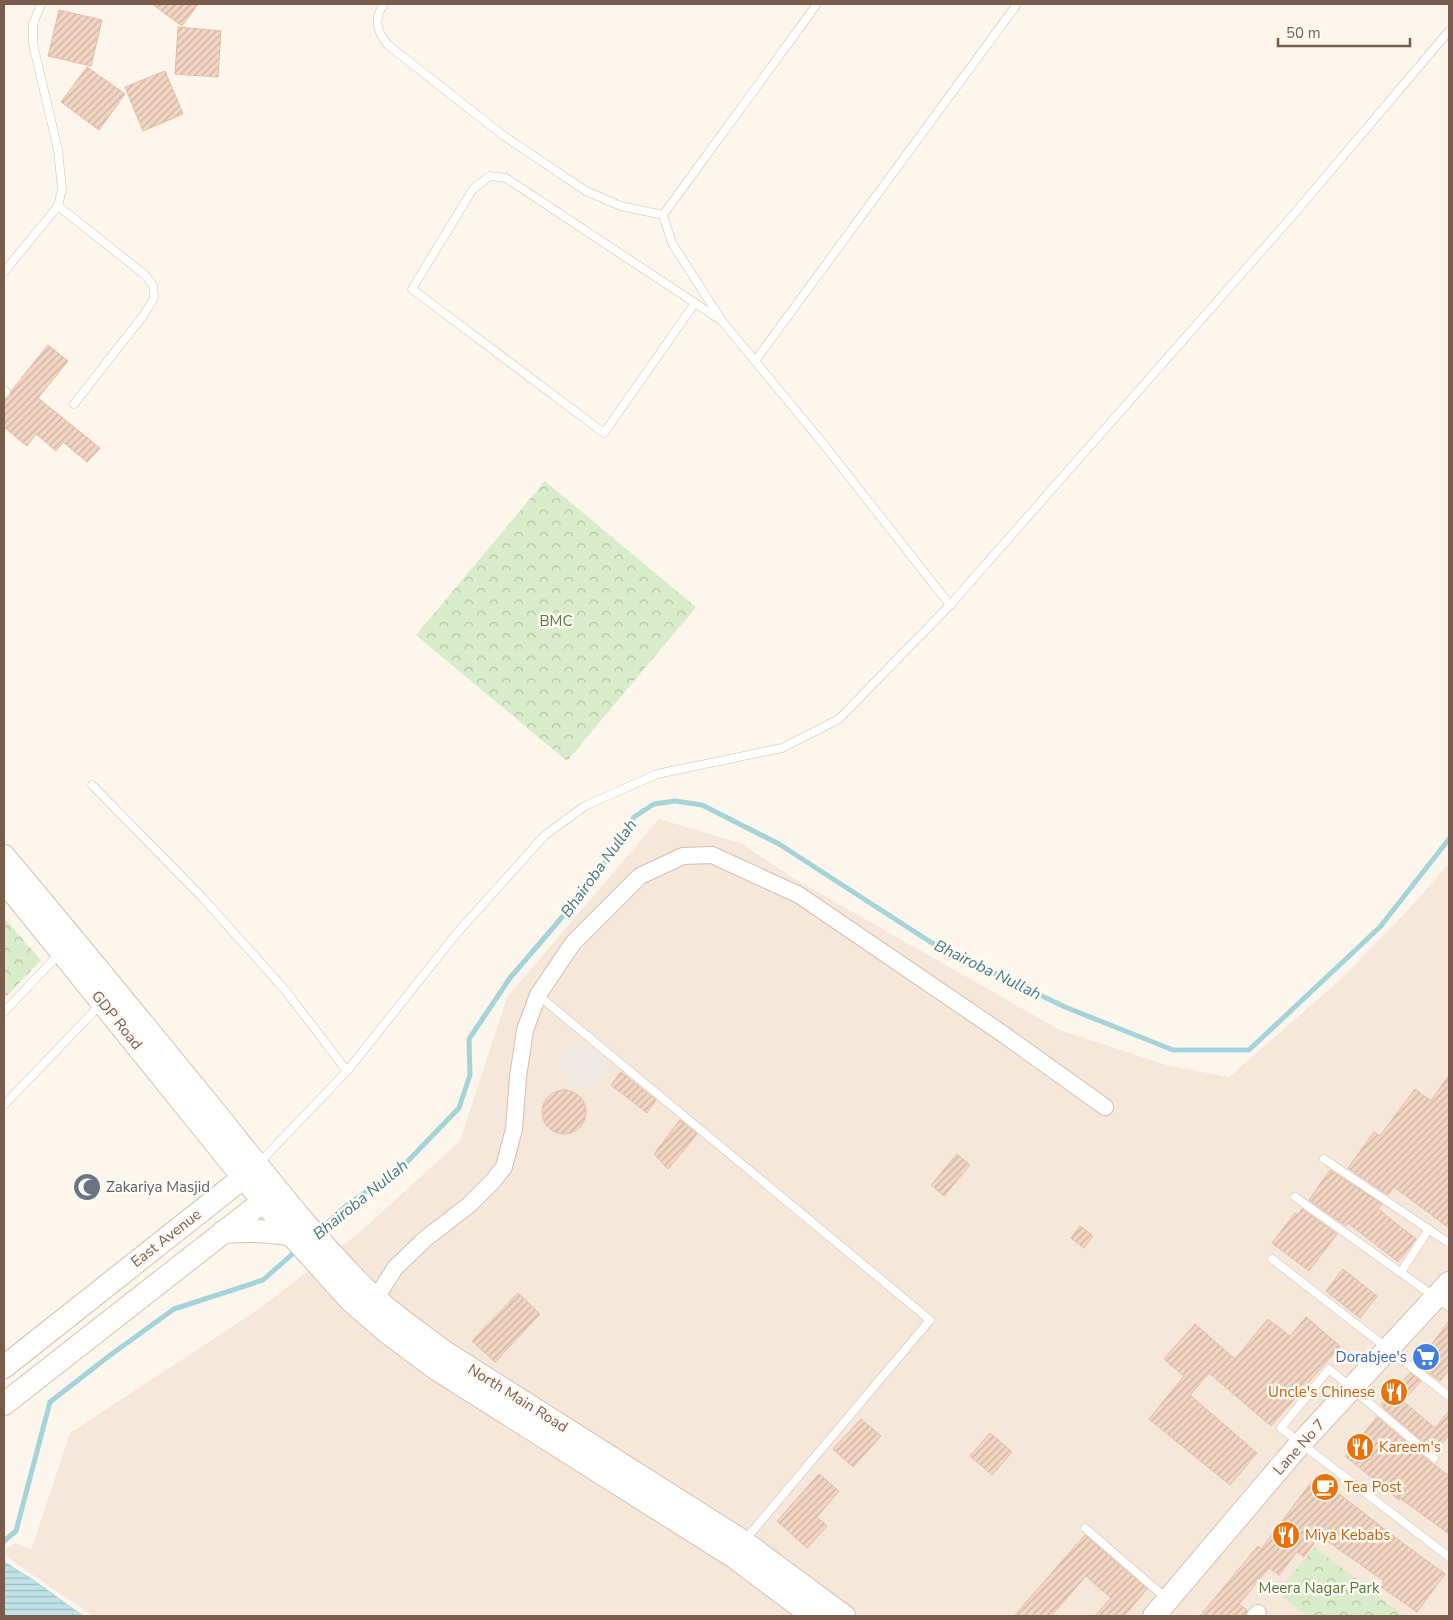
<svg xmlns="http://www.w3.org/2000/svg" width="1453" height="1620" font-family="'Nunito Sans',sans-serif">
  <style>
    .residential { fill: #f5e8da }
    .industrial { fill: #efe9e4 }
    .park { fill: url(#park-crowns) }
    .water { fill: url(#water-rules); stroke: #a5d3da }
    .lines { fill: none; stroke-linecap: round; stroke-linejoin: round }
    .stream { stroke: #a5d3da; stroke-width: 5 }
    .building { fill: url(#building-hatch); stroke: #e6bba3 }
    .lane-casing { stroke: #d1beb0; stroke-width: 9 }
    .street-casing { stroke: #d1beb0; stroke-width: 18 }
    .secondary-casing { stroke: #d6c0b0; stroke-width: 24 }
    .lane { stroke: #fff; stroke-width: 8 }
    .street { stroke: #fff; stroke-width: 16 }
    .secondary { stroke: #fff; stroke-width: 22 }
    .labels { text-anchor: middle; stroke-width: 5; stroke-linejoin: round; paint-order: stroke }
    .park-label { font-size: 15px; fill: #537a41; stroke: #fffaf3 }
    .street-label { font-size: 15px; fill: #7a5c4d; stroke: #fffaf3 }
    .worship-label { font-size: 15px; fill: #5b616d; stroke: #fffaf3; text-anchor: start }
    .shop-label { font-size: 15px; fill: #366cbe; stroke: #fffaf3; text-anchor: end }
    .food-label { font-size: 15px; fill: #c56008; stroke: #fffaf3; text-anchor: start }
    .water-label { font-size: 16px; font-style: italic; fill: #437c86; stroke: #fffaf3 }
  </style>
  <defs>
    <pattern id="park-crowns" width="20" height="18" patternUnits="userSpaceOnUse" patternTransform="scale(1.25)"><rect width="20" height="18" fill="#d8ecc9"/><path d="M2 6a3 3 0 1 1 6 0M12 15a3 3 0 1 1 6 0" fill="none" stroke="#b4c2a5"/></pattern>
    <pattern id="water-rules" width="6" height="5" patternUnits="userSpaceOnUse" patternTransform="scale(1.25)"><rect width="6" height="5" fill="#bfe3e8"/><path d="M0 2.5h6" fill="none" stroke="#a0bbbe"/></pattern>
    <pattern id="building-hatch" width="6" height="6" patternUnits="userSpaceOnUse" patternTransform="scale(1.25)"><rect width="6" height="6" fill="#f3d5c3"/><path d="M-1 1l2-2M0 6l6-6M5 7l2-2" fill="none" stroke="#cab0a1"/></pattern>
  </defs>
  <rect width="100%" height="100%" fill="#fdf6ec"/>
  <!-- residential -->
  <path class="residential" d="M 659,819 L 741,843 L 793,878 L 1060,1030 L 1170,1066 L 1229,1077 L 1340,980 L 1409,909 L 1449,863 L 1449,1616 L 93,1616 L 4,1555 L 4,1550 L 16,1543 L 31,1550 L 70,1433 L 253,1313 L 360,1232 L 460,1141 L 507,997 Z"/>
  <!-- industrial -->
  <circle class="industrial" cx="583" cy="1065" r="22"/>
  <!-- park -->
  <g class="park">
    <path d="M 545,481 L 696,607 L 567,761 L 416,635 Z"/>
    <path d="M 4,918 L 41,960 L 4,999 Z"/>
    <path d="M 1315,1547 L 1404,1616 L 1307,1616 L 1277,1592 Z"/>
  </g>
  <!-- water -->
  <path class="water" d="M 4,1562 L 33,1580 L 83,1616 L 4,1616 Z"/>
  <g class="lines">
    <!-- stream -->
    <g class="stream">
      <path d="M 318,1231 L 346,1206 L 405,1164 L 459,1108 L 470,1075 L 469,1039 L 510,978 L 576,901 L 618,844 L 634,817 L 654,804 L 675,801 L 702,805 L 779,844 L 932,943 L 1065,1007 L 1173,1050 L 1249,1050 L 1380,927 L 1449,839"/>
      <path d="M 4,1541 L 16,1531 L 50,1402 L 109,1356 L 174,1309 L 263,1280 L 297,1250"/>
    </g>
  </g>
  <!-- building -->
  <g class="building">
    <path d="M 152,4 L 198,4 L 182,26 Z"/>
    <path d="M 59,10 L 102,20 L 91,66 L 48,56 Z"/>
    <path d="M 178,27 L 221,31 L 218,77 L 175,74 Z"/>
    <path d="M 87,67 L 125,94 L 99,130 L 61,102 Z"/>
    <path d="M 165,71 L 183,114 L 143,131 L 125,87 Z"/>
    <path d="M 48,345 L 68,361 L 38,398 L 100,448 L 87,462 L 63,442 L 56,451 L 36,434 L 27,446 L 4,427 L 4,400 L 10,396 L 11,391 Z"/>
    <path d="M 621,1072 L 656,1100 L 647,1113 L 611,1085 Z"/>
    <path d="M 1449,1075 L 1449,1228 L 1394,1187 L 1388,1195 L 1348,1168 L 1374,1132 L 1380,1136 L 1415,1089 L 1431,1101 Z"/>
    <circle cx="564" cy="1112" r="22"/>
    <path d="M 680,1120 L 697,1134 L 668,1169 L 654,1154 Z"/>
    <path d="M 957,1154 L 970,1165 L 944,1196 L 931,1185 Z"/>
    <path d="M 1330,1170 L 1382,1204 L 1378,1209 L 1416,1239 L 1398,1262 L 1348,1223 L 1346,1226 L 1309,1200 Z"/>
    <path d="M 1302,1209 L 1337,1234 L 1309,1271 L 1272,1243 L 1295,1213 L 1298,1215 Z"/>
    <path d="M 1080,1226 L 1093,1236 L 1084,1248 L 1071,1238 Z"/>
    <path d="M 1343,1269 L 1377,1296 L 1360,1318 L 1326,1291 Z"/>
    <path d="M 518,1293 L 540,1314 L 495,1362 L 472,1341 Z"/>
    <path d="M 1306,1317 L 1340,1346 L 1271,1426 L 1209,1373 L 1190,1395 L 1257,1453 L 1230,1485 L 1149,1419 L 1184,1376 L 1164,1359 L 1195,1324 L 1235,1359 L 1268,1319 L 1290,1336 Z"/>
    <path d="M 1449,1321 L 1449,1370 L 1440,1381 L 1417,1364 Z"/>
    <path d="M 1410,1373 L 1421,1381 L 1403,1401 L 1435,1428 L 1449,1411 L 1449,1435 L 1435,1452 L 1384,1408 L 1381,1404 L 1400,1381 L 1402,1382 Z"/>
    <path d="M 1377,1417 L 1430,1462 L 1449,1476 L 1449,1534 L 1400,1498 L 1399,1500 L 1345,1456 Z"/>
    <path d="M 861,1419 L 881,1436 L 853,1467 L 833,1449 Z"/>
    <path d="M 990,1433 L 1012,1452 L 992,1475 L 970,1456 Z"/>
    <path d="M 819,1474 L 839,1491 L 817,1517 L 827,1526 L 807,1548 L 777,1521 Z"/>
    <path d="M 1316,1476 L 1396,1538 L 1445,1574 L 1417,1612 L 1380,1586 L 1384,1581 L 1320,1536 L 1304,1557 L 1297,1552 L 1279,1575 L 1269,1568 L 1239,1604 L 1247,1610 L 1245,1616 L 1200,1616 L 1258,1546 L 1261,1549 Z"/>
    <path d="M 1085,1535 L 1147,1589 L 1124,1616 L 1095,1616 L 1111,1598 L 1086,1576 L 1051,1616 L 1014,1616 Z"/>
  </g>
  <g class="lines">
    <!-- lane casing -->
    <g class="lane-casing">
      <g id="lane">
        <path d="M 384,4 C 373,19 377,32 388,45 L 504,136 L 586,191 L 621,206 L 663,215"/>
        <path d="M 817,4 L 663,215 L 672,243 L 722,321 L 821,441 L 950,605"/>
        <path d="M 58,206 L 144,274 L 153,285 L 154,298 L 143,316 L 74,404"/>
        <path d="M 4,272 L 58,206 L 62,189 L 58,150 L 33,44 L 33,24 L 41,4"/>
        <path d="M 695,303 L 604,433 L 412,289 L 473,189 L 490,176 L 506,178 L 695,303 L 722,321"/>
        <path d="M 755,361 L 1017,4"/>
        <path d="M 4,390 L 6,392"/>
        <path d="M 92,785 L 201,896 L 285,990 L 347,1071"/>
        <path d="M 538,995 L 930,1320 L 745,1540"/>
        <path d="M 4,1012 L 59,954"/>
        <path d="M 4,1105 L 101,1004"/>
        <path d="M 1324,1159 L 1449,1243"/>
        <path d="M 259,1163 L 347,1071 L 457,933 L 545,835 L 585,806 L 657,774 L 782,748 L 839,719 L 950,605 L 1294,214 L 1449,31"/>
        <path d="M 1295,1197 L 1449,1307"/>
        <path d="M 1272,1259 L 1449,1396"/>
        <path d="M 1401,1272 L 1429,1229"/>
        <path d="M 1434,1458 L 1329,1369 L 1281,1428 L 1449,1557"/>
        <path d="M 1085,1528 L 1167,1599"/>
      </g>
    </g>
    <!-- street casing -->
    <g class="street-casing">
      <g id="street">
        <path d="M 376,1298 L 395,1268 L 425,1239 L 469,1205 L 493,1181 L 504,1167 L 514,1129 L 518,1077 L 525,1030 L 538,995 L 573,943 L 640,876 L 683,856 L 712,855 L 799,895 L 1003,1034 L 1105,1107"/>
        <path d="M 1255,1616 L 1258,1613"/>
      </g>
    </g>
    <!-- secondary casing -->
    <g class="secondary-casing">
      <g id="secondary">
        <path d="M 4,856 C 72,937 139,1019 206,1101 C 257,1164 306,1229 363,1287 C 388,1312 418,1332 446,1353 L 744,1542 L 844,1616"/>
        <path d="M 4,881 L 229,1160 L 295,1239 L 351,1301 L 388,1333 L 435,1368 L 734,1557 L 813,1616"/>
        <path d="M 223,1232 C 247,1230 268,1230 292,1235"/>
        <path d="M 4,1367 L 254,1169"/>
        <path d="M 4,1404 L 275,1192"/>
        <path d="M 1154,1616 L 1300,1444 L 1449,1283"/>
      </g>
    </g>
    <!-- lane -->
    <use href="#lane" class="lane"/>
    <!-- street -->
    <use href="#street" class="street"/>
    <!-- secondary -->
    <use href="#secondary" class="secondary"/>
  </g>
  <!-- icons -->
  <defs>
    <g id="mosque-disc" transform="scale(1.4375)"><circle r="9.5" fill="#6b7280" stroke="#fffaf3"/><path d="M3.5-4.9A6 6 0 1 0 3.5 4.9A5 5 0 1 1 3.5-4.9Z" fill="#fff"/></g>
    <g id="supermarket-disc" transform="scale(1.4375)"><circle r="9.5" fill="#3f7fe0" stroke="#fffaf3"/><path d="M-6-5.5h2.5l.6 2H6L4.5 2H-2.5L-4.4-4H-6ZM-1.5 3.2a1.3 1.3 0 1 0 .1 0ZM3 3.2a1.3 1.3 0 1 0 .1 0Z" fill="#fff"/></g>
    <g id="restaurant-disc" transform="scale(1.4375)"><circle r="9.5" fill="#e8710a" stroke="#fffaf3"/><path d="M-5-6h1v4h1v-4h1v4h1v-4h1v5L-1.5 .5V6h-2V.5L-5-1ZM5-6V6H3V1.5H1.5Q1.5-4 5-6Z" fill="#fff"/></g>
    <g id="cafe-disc" transform="scale(1.4375)"><circle r="9.5" fill="#e8710a" stroke="#fffaf3"/><path d="M-5.5-4.5H6V0H3Q3 3.5 0 3.5H-2.5Q-5.5 3.5-5.5 0ZM3-3.2v2h1.7v-2ZM-6 4.5H4V6H-6Z" fill="#fff"/></g>
  </defs>
  <g fill-rule="evenodd">
    <use href="#mosque-disc" x="87" y="1187"/>
    <use href="#supermarket-disc" x="1426" y="1357"/>
    <use href="#restaurant-disc" x="1394" y="1392"/>
    <use href="#restaurant-disc" x="1360" y="1447"/>
    <use href="#cafe-disc" x="1325" y="1487"/>
    <use href="#restaurant-disc" x="1286" y="1535"/>
  </g>
  <g class="labels">
    <!-- park labels -->
    <g class="park-label">
      <text x="556" y="626">BMC</text>
      <text x="1319" y="1593">Meera Nagar Park</text>
    </g>
    <!-- street labels -->
    <g class="street-label">
      <text transform="translate(117 1020) rotate(51)" y="5">GDP Road</text>
      <text transform="translate(166 1238) rotate(-38)" y="5">East Avenue</text>
      <text transform="translate(518 1398) rotate(32)" y="5">North Main Road</text>
      <text transform="translate(1299 1447) rotate(-48)" y="5">Lane No 7</text>
    </g>
    <!-- worship labels -->
    <g class="worship-label">
      <text x="106" y="1192">Zakariya Masjid</text>
    </g>
    <!-- shop labels -->
    <g class="shop-label">
      <text x="1407" y="1362">Dorabjee's</text>
    </g>
    <!-- food labels -->
    <g class="food-label">
      <text x="1375" y="1397" text-anchor="end">Uncle's Chinese</text>
      <text x="1379" y="1452">Kareem's</text>
      <text x="1344" y="1492">Tea Post</text>
      <text x="1305" y="1540">Miya Kebabs</text>
    </g>
    <!-- water labels -->
    <g class="water-label">
      <text transform="translate(598 868) rotate(-54)" y="6">Bhairoba Nullah</text>
      <text transform="translate(988 969) rotate(26)" y="6">Bhairoba Nullah</text>
      <text transform="translate(360 1199) rotate(-39)" y="6">Bhairoba Nullah</text>
    </g>
  </g>
  <!-- border -->
  <rect width="1453" height="1620" fill="none" stroke="#7a5c4d" stroke-width="10"/>
  <!-- scale -->
  <path d="M1278 38v8h132v-8" fill="none" stroke="#7a5c4d" stroke-width="2.5"/>
  <text x="1286" y="38" font-size="15" fill="#7a5c4d" stroke="#fffaf3" stroke-width="4" paint-order="stroke">50 m</text>
</svg>
